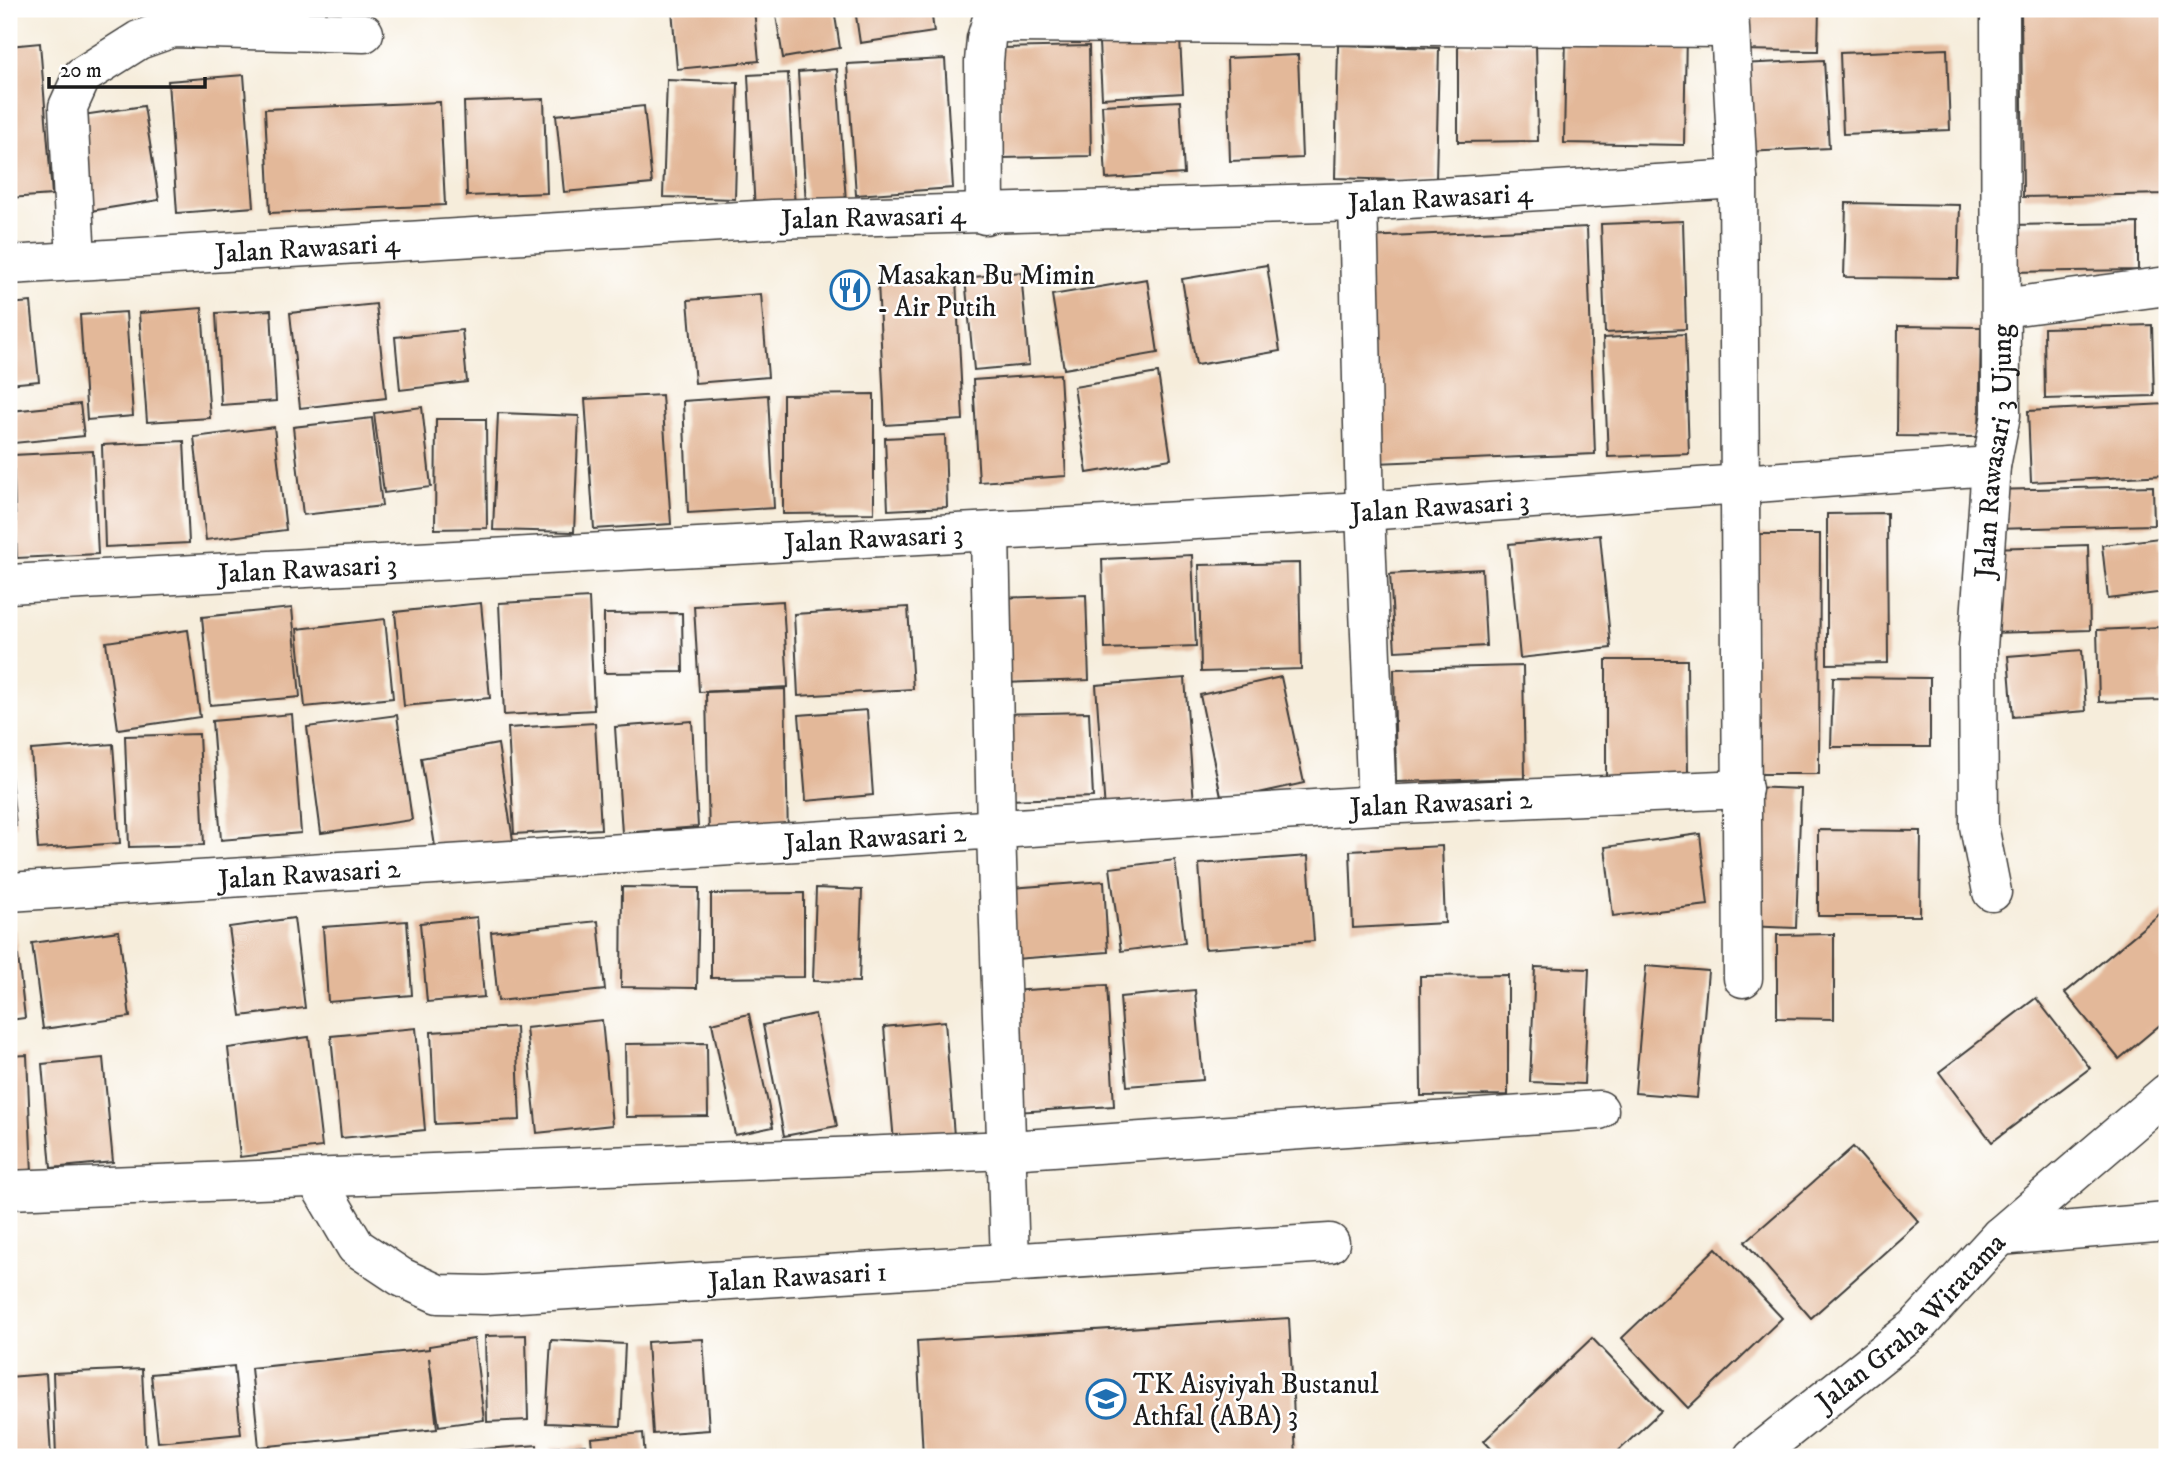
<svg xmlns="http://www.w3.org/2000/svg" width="2176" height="1466" font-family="'IM FELL DW Pica',serif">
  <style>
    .building { fill: #e3b899 }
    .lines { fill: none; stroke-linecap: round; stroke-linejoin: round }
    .street-casing { stroke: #3d3b39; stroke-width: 41 }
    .street { stroke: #fff; stroke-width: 38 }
    .labels { text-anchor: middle; stroke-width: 5; stroke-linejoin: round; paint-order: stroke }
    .street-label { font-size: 28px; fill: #1c1c1c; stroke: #fff }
    .poi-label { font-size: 28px; fill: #1c1c1c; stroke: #fff; text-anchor: start }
  </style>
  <rect width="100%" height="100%" fill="#fff"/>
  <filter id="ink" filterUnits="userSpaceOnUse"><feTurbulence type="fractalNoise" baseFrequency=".0143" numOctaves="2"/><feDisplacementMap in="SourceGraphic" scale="14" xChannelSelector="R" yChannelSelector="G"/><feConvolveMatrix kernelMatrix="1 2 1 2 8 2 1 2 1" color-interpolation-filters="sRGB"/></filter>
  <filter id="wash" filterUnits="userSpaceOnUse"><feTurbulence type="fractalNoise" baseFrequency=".00686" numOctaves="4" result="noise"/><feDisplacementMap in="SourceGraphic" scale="28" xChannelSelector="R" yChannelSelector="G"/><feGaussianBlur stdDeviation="1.57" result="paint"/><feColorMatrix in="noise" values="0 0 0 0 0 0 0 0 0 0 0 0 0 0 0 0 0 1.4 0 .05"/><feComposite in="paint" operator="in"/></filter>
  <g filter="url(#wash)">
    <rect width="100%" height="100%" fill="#f6eddb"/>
    <g id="blocks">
      <!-- building -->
      <g class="building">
        <path d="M 672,9 L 754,9 L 759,61 L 677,69 Z"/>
        <path d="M 775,9 L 834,9 L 840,48 L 783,58 Z"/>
        <path d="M 855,9 L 931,9 L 934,32 L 860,43 Z"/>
        <path d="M 1738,9 L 1819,9 L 1818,51 L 1737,50 Z"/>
        <path d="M 2021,9 L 2166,9 L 2167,194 L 2023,197 Z"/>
        <path d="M 1566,31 L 1686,33 L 1684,145 L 1564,143 Z"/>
        <path d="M 1180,39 L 1183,93 L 1102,98 L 1099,43 Z"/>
        <path d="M 40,43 L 52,195 L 9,198 L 9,46 Z"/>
        <path d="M 1536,43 L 1538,141 L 1458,142 L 1458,44 Z"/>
        <path d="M 1338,45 L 1439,48 L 1436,181 L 1335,178 Z"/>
        <path d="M 1089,46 L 1091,156 L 1002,158 L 1000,48 Z"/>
        <path d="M 1947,49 L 1950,130 L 1843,134 L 1840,53 Z"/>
        <path d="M 1298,55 L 1302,158 L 1230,161 L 1227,58 Z"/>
        <path d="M 945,59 L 953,188 L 856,195 L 847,64 Z"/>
        <path d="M 1824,60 L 1829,148 L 1745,152 L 1740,64 Z"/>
        <path d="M 837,69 L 846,202 L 806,205 L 798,72 Z"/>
        <path d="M 788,73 L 795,210 L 755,213 L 748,75 Z"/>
        <path d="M 244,75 L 254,207 L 177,213 L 168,81 Z"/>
        <path d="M 667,80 L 738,83 L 735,199 L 663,197 Z"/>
        <path d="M 544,99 L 547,193 L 467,196 L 464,102 Z"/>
        <path d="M 1180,101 L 1184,174 L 1106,179 L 1102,105 Z"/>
        <path d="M 440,102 L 445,205 L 270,213 L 265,109 Z"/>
        <path d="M 144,106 L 159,200 L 90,211 L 76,116 Z"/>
        <path d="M 644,106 L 652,184 L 564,192 L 556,115 Z"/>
        <path d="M 1846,203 L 1960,205 L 1958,278 L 1844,277 Z"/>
        <path d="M 1683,221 L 1686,329 L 1605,333 L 1601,224 Z"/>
        <path d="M 2138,223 L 2138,270 L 2008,272 L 2007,225 Z"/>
        <path d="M 1587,227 L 1595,454 L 1376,463 L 1367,237 Z"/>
        <path d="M 1267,265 L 1280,351 L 1196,365 L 1182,279 Z"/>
        <path d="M 1021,272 L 1029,365 L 974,370 L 965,278 Z"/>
        <path d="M 956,278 L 963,420 L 885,425 L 878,282 Z"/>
        <path d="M 1147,279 L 1158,353 L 1064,369 L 1052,295 Z"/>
        <path d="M 761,294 L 768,377 L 695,383 L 688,300 Z"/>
        <path d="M 31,302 L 39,381 L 9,384 L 9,304 Z"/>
        <path d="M 376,304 L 386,398 L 300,408 L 290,313 Z"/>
        <path d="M 202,308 L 210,418 L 147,422 L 139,313 Z"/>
        <path d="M 271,310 L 276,401 L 221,405 L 216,313 Z"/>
        <path d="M 126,312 L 133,416 L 87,420 L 80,315 Z"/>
        <path d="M 2152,325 L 2154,396 L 2045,399 L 2044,328 Z"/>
        <path d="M 1898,326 L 1981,327 L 1979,437 L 1897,436 Z"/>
        <path d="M 462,330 L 467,382 L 400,390 L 395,337 Z"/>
        <path d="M 1685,334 L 1689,454 L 1608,457 L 1603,338 Z"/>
        <path d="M 1158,373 L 1171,459 L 1087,473 L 1074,387 Z"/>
        <path d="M 1060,374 L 1066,476 L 979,482 L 973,380 Z"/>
        <path d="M 874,394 L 874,513 L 783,514 L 783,395 Z"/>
        <path d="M 662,395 L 671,524 L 594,529 L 585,399 Z"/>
        <path d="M 768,395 L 774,508 L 688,513 L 683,401 Z"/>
        <path d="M 80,404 L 84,436 L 14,443 L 11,411 Z"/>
        <path d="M 2166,404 L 2167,475 L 2031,482 L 2028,411 Z"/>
        <path d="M 422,407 L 431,487 L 384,493 L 374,413 Z"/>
        <path d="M 498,413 L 579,416 L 574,532 L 493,530 Z"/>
        <path d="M 372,418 L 382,506 L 303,515 L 293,427 Z"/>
        <path d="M 436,419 L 486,419 L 487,528 L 435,529 Z"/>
        <path d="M 274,427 L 286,530 L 206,540 L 194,437 Z"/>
        <path d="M 945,435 L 947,507 L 888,510 L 885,438 Z"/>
        <path d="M 184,441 L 189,543 L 105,547 L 102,445 Z"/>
        <path d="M 93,451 L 98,554 L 17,558 L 13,455 Z"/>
        <path d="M 2153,486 L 2154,525 L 1993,529 L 1992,490 Z"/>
        <path d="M 2167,494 L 2167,521 L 2165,521 L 2163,495 Z"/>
        <path d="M 1887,513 L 1888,663 L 1827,664 L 1827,514 Z"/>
        <path d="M 1755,534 L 1820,534 L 1819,774 L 1754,774 Z"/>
        <path d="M 1600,535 L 1611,648 L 1520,658 L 1509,544 Z"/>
        <path d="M 2159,538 L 2166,592 L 2108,599 L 2102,545 Z"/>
        <path d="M 2088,545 L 2090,630 L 1990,633 L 1988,548 Z"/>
        <path d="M 1192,555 L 1196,646 L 1105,649 L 1102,559 Z"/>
        <path d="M 1299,563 L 1301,669 L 1201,672 L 1199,565 Z"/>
        <path d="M 1482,569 L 1486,646 L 1395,651 L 1390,574 Z"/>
        <path d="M 1086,595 L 1089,680 L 1001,683 L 998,598 Z"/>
        <path d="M 589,598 L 594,710 L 504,715 L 499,603 Z"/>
        <path d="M 783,601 L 788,687 L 699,692 L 694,606 Z"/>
        <path d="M 481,603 L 490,698 L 404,706 L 395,612 Z"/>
        <path d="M 908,607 L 913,689 L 798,696 L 794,614 Z"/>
        <path d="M 292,608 L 300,697 L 210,705 L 202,617 Z"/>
        <path d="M 682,613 L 683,672 L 604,673 L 604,614 Z"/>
        <path d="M 385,619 L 393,698 L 305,707 L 297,629 Z"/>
        <path d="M 2160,627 L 2163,700 L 2099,702 L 2097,630 Z"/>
        <path d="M 188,630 L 200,717 L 118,729 L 106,642 Z"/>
        <path d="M 2082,650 L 2086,711 L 2013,717 L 2008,656 Z"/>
        <path d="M 1606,660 L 1687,660 L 1688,778 L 1606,779 Z"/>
        <path d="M 1523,666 L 1525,778 L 1396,782 L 1394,669 Z"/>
        <path d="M 1281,677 L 1304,783 L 1222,801 L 1200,695 Z"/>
        <path d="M 1833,677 L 1930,678 L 1930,747 L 1831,747 Z"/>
        <path d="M 1185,678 L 1194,804 L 1105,811 L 1096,685 Z"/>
        <path d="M 785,689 L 788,838 L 709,840 L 706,692 Z"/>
        <path d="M 867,710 L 873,795 L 806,801 L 799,715 Z"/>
        <path d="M 1089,712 L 1093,797 L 1005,800 L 1001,714 Z"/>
        <path d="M 292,714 L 301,833 L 221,840 L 212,721 Z"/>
        <path d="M 397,715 L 412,820 L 321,833 L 307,727 Z"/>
        <path d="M 692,721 L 698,827 L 622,833 L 615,727 Z"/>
        <path d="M 595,723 L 601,829 L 514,834 L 508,728 Z"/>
        <path d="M 199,734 L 204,845 L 129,847 L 125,736 Z"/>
        <path d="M 113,744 L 120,843 L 38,849 L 31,750 Z"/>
        <path d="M 498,744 L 514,847 L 437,859 L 421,758 Z"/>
        <path d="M 9,756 L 16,826 L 9,826 Z"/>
        <path d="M 1750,787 L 1801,789 L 1796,928 L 1746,926 Z"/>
        <path d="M 1818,830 L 1921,831 L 1920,916 L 1818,916 Z"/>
        <path d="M 1700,834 L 1708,905 L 1613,916 L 1605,847 Z"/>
        <path d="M 1442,846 L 1445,923 L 1353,928 L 1350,851 Z"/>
        <path d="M 1308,856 L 1314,941 L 1205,949 L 1199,864 Z"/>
        <path d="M 1175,860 L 1185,943 L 1121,951 L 1110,868 Z"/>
        <path d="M 1104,881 L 1108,952 L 1015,959 L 1011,888 Z"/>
        <path d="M 622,887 L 699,888 L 697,988 L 621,987 Z"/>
        <path d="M 816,888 L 862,890 L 859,982 L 813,981 Z"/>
        <path d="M 804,893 L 804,977 L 711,978 L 711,894 Z"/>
        <path d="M 2167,908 L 2167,1019 L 2119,1059 L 2065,993 Z"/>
        <path d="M 477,917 L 484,997 L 427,1002 L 420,923 Z"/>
        <path d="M 294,918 L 305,1008 L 241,1016 L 229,927 Z"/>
        <path d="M 407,921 L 412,995 L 328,1002 L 323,927 Z"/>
        <path d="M 598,921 L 605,990 L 498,1001 L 491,932 Z"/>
        <path d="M 15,930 L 25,1018 L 9,1020 L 9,931 Z"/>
        <path d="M 119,931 L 130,1017 L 43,1029 L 32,943 Z"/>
        <path d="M 1834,934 L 1834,1019 L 1777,1018 L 1777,935 Z"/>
        <path d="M 1646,966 L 1708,971 L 1697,1098 L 1635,1093 Z"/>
        <path d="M 1535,967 L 1589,969 L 1584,1084 L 1530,1082 Z"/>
        <path d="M 1508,975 L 1508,1095 L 1421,1096 L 1420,976 Z"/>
        <path d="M 1107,985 L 1114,1106 L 1015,1112 L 1010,991 Z"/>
        <path d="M 1195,990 L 1203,1080 L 1127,1086 L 1120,997 Z"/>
        <path d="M 2036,998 L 2090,1068 L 1992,1142 L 1939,1072 Z"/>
        <path d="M 749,1014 L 773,1127 L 735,1135 L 712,1023 Z"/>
        <path d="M 815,1014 L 837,1126 L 784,1136 L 763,1025 Z"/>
        <path d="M 602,1020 L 612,1125 L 537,1133 L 526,1028 Z"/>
        <path d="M 945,1021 L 954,1136 L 894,1142 L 884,1027 Z"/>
        <path d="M 516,1027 L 520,1120 L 435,1124 L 431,1032 Z"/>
        <path d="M 416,1028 L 425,1130 L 341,1138 L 331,1036 Z"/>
        <path d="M 309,1037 L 322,1147 L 240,1157 L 228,1048 Z"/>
        <path d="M 707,1043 L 708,1116 L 626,1117 L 625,1044 Z"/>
        <path d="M 27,1055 L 32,1174 L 9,1175 L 9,1056 Z"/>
        <path d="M 103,1058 L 113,1162 L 51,1168 L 42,1064 Z"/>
        <path d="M 1853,1147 L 1919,1222 L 1811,1318 L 1745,1242 Z"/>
        <path d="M 1716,1248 L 1782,1318 L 1688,1408 L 1622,1338 Z"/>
        <path d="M 1289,1318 L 1296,1457 L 923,1457 L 917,1341 Z"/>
        <path d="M 526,1335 L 528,1420 L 487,1422 L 485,1336 Z"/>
        <path d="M 1592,1338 L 1661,1411 L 1612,1457 L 1499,1457 L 1484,1441 Z"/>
        <path d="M 474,1339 L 484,1420 L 439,1426 L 429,1358 L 437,1429 L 259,1447 L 251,1368 L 429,1349 L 429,1346 Z"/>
        <path d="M 703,1339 L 709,1430 L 653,1434 L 647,1342 Z"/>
        <path d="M 551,1340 L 625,1344 L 621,1426 L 546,1423 Z"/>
        <path d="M 234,1366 L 241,1434 L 158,1442 L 151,1374 Z"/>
        <path d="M 142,1369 L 146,1457 L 56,1457 L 53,1373 Z"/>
        <path d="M 46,1374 L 51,1457 L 9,1457 L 9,1377 Z"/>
        <path d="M 643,1433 L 645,1457 L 593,1457 L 591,1438 Z"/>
        <path d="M 537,1445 L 538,1457 L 457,1457 L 457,1451 Z"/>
        <path d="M 585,1445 L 586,1457 L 550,1457 L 550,1448 Z"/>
      </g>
    </g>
  </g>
  <g filter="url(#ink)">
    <use href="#blocks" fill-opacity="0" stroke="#3d3b39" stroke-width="2"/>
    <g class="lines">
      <!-- street casing -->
      <g class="street-casing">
        <g id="street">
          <path d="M 1729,9 L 1738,179 L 1743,978"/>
          <path d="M 991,23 L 1728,28"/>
          <path d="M 1358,202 L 1365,511 L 1377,805"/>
          <path d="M 985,215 L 984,62 L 986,39 L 995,9"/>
          <path d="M 76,260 L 68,107 L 82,76 L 139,40 L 173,28 L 364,33"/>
          <path id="s1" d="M 9,265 L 773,219 L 1358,202 L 1738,179"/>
          <path d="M 2002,308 L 2167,286"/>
          <path d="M 990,533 L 996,831 L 1010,1261"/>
          <path id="s2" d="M 9,584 L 1365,511 L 1991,466"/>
          <path id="s3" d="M 9,892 L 1377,805 L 1743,789"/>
          <path id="s4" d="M 1992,892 L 1979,826 L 1978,648 L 1991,466 L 2001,415 L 2000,9"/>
          <path id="s5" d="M 316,1179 L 356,1247 L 401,1277 L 438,1294 L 486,1295 L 1330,1243"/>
          <path d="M 9,1190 L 1008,1150 L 1599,1110"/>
          <path d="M 2000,1236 L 2167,1222"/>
          <path id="s6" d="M 1753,1457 L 1916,1327 L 2000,1236 L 2167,1093"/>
        </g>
      </g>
      <!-- street -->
      <use href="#street" class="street"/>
    </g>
  </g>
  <!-- icons -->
  <defs>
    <g id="restaurant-ring" transform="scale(2.0125)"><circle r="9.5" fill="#fff" stroke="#1f6fb2" stroke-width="1.5"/><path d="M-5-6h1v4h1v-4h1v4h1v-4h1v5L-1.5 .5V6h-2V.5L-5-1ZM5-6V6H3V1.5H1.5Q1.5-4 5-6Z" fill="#1f6fb2"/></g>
    <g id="school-ring" transform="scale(2.0125)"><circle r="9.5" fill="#fff" stroke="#1f6fb2" stroke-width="1.5"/><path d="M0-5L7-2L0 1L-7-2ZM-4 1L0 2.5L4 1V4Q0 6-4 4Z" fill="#1f6fb2"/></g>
  </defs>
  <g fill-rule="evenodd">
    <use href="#restaurant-ring" x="850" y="290"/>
    <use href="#school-ring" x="1106" y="1399"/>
  </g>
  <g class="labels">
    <!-- street labels -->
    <g class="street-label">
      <text dy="10" stroke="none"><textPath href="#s1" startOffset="1433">Jalan Rawasari 4</textPath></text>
      <text dy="10" stroke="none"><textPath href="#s1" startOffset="866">Jalan Rawasari 4</textPath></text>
      <text dy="10" stroke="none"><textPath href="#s1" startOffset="299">Jalan Rawasari 4</textPath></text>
      <text dy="10" stroke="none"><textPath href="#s4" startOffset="443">Jalan Rawasari 3 Ujung</textPath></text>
      <text dy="10" stroke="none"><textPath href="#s2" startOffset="1433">Jalan Rawasari 3</textPath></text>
      <text dy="10" stroke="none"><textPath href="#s2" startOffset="866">Jalan Rawasari 3</textPath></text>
      <text dy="10" stroke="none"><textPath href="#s2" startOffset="299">Jalan Rawasari 3</textPath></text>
      <text dy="10" stroke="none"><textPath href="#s3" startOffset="1435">Jalan Rawasari 2</textPath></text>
      <text dy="10" stroke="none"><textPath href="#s3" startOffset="868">Jalan Rawasari 2</textPath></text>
      <text dy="10" stroke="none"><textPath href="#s3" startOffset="301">Jalan Rawasari 2</textPath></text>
      <text dy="10" stroke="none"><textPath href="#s5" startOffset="534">Jalan Rawasari 1</textPath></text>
      <text dy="10" stroke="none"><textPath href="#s6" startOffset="208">Jalan Graha Wiratama</textPath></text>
    </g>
    <!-- poi labels -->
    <g class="poi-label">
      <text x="877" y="284">Masakan Bu Mimin<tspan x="877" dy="32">- Air Putih</tspan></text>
      <text x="1133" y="1393">TK Aisyiyah Bustanul<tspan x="1133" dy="32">Athfal (ABA) 3</tspan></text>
    </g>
  </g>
  <!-- margin -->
  <rect width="2176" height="1466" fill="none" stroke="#fff" stroke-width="35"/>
  <!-- scale -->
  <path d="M49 77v10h156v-10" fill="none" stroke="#1c1c1c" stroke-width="3.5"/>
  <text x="60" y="77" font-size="21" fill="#1c1c1c" stroke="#ffffff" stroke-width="5" paint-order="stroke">20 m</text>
</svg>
